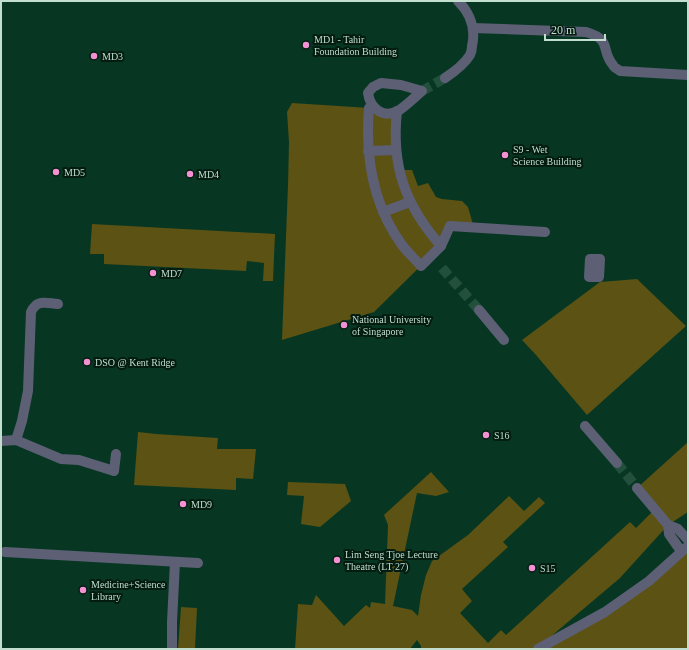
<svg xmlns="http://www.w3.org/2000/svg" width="689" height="650" font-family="'Times New Roman',serif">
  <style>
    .green { fill: #5b5213 }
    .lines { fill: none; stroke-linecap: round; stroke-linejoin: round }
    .minor-tunnel { stroke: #23503d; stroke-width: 10; stroke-dasharray: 10 5; stroke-linecap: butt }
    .minor { stroke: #5d5f75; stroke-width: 10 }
    .poi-dot { fill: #f491d3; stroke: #031b10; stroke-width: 1.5 }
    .labels { text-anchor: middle; stroke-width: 4; stroke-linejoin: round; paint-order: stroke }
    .poi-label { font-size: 10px; fill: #c1dece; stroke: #031b10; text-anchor: start }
  </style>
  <rect width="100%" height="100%" fill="#073723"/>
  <!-- green -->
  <g class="green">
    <path d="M 292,103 L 369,108 L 397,111 L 400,170 L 412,170 L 418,186 L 428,183 L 436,197 L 442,199 L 462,201 L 468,207 L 474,228 L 450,226 L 441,246 L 374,312 L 282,340 L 288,185 L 289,142 L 287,112 Z"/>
    <path d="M 92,224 L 275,234 L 273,281 L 263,281 L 264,263 L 247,261 L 246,271 L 104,264 L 104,254 L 90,254 Z"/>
    <path d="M 637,279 L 686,326 L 587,415 L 536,355 L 522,340 L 600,282 Z"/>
    <path d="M 138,432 L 156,434 L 218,438 L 217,449 L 256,449 L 253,479 L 236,478 L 236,490 L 134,485 Z"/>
    <path d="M 688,442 L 688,512 L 668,525 L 620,578 L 536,649 L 421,649 L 421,646 L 417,640 L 410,649 L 295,649 L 298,604 L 312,605 L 316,595 L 344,626 L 366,605 L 370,608 L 371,602 L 385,604 L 388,525 L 384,515 L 431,472 L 449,492 L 436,496 L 417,493 L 393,606 L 412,610 L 418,616 L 421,595 L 426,575 L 432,561 L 468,535 L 509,496 L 524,511 L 539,497 L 545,503 L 503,542 L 508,547 L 462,589 L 472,601 L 460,613 L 488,643 L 501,630 L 506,635 L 630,522 L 636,528 L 655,509 L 637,488 Z"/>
    <path d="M 288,482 L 345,484 L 351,501 L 320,527 L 301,524 L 304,496 L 287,495 Z"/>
    <path d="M 688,546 L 688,649 L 538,649 L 649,581 Z"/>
    <path d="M 181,607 L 197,608 L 195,649 L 178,649 Z"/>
  </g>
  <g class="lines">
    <!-- minor-tunnel -->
    <g class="minor-tunnel">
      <path d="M 422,91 L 445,78"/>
      <path d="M 442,268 L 479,310"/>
      <path d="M 617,463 L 637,488"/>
    </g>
    <!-- minor -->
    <g class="minor">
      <path d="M 473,28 L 586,32 C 613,40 600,50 613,65 C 614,68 618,69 620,71 L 688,75"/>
      <path d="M 445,78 C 454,72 464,65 470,55 C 471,53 472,49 472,46 C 476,29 470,13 458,1"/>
      <path d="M 381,83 L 401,85 L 422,91 C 415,97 406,106 398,111 C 383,119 370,108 368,93 L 373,87 Z"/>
      <path d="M 369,108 C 365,157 373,205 402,245 C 408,253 415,259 421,266 L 441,246 L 450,226 L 545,232"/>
      <path d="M 397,111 C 391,166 405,205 441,246"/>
      <path d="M 368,151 L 396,150"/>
      <path d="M 383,212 L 410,202"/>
      <path d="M 590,259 L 600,259 L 599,277 L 589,277 Z"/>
      <path d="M 479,310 L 504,340"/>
      <path d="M 585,426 L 617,463"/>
      <path d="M 16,440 L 22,421 L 28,391 L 31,312 C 37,299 45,303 58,304"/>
      <path d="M 1,441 L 16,440 L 61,459 L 79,460 L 114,471 L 116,454"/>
      <path d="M 637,488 L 668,525"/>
      <path d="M 681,551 L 669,534 L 668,525 L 678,529 L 688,540"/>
      <path d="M 5,552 L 198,563"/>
      <path d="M 172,649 L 172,622 L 175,562"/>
      <path d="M 538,649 L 605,612 L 649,581 L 688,546"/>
    </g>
  </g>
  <!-- markers -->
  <g class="poi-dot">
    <circle cx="306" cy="45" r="4"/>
    <circle cx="94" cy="56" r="4"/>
    <circle cx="505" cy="155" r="4"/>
    <circle cx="56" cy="172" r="4"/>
    <circle cx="190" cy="174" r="4"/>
    <circle cx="153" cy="273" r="4"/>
    <circle cx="344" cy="325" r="4"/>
    <circle cx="87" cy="362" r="4"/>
    <circle cx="486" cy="435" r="4"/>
    <circle cx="183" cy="504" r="4"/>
    <circle cx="337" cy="560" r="4"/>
    <circle cx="532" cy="568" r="4"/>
    <circle cx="83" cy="590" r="4"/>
  </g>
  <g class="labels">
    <!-- poi labels -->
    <g class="poi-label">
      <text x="314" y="43">MD1 - Tahir<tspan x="314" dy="12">Foundation Building</tspan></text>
      <text x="102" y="60">MD3</text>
      <text x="513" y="153">S9 - Wet<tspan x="513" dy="12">Science Building</tspan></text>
      <text x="64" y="176">MD5</text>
      <text x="198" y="178">MD4</text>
      <text x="161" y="277">MD7</text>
      <text x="352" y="323">National University<tspan x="352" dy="12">of Singapore</tspan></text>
      <text x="95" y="366">DSO @ Kent Ridge</text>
      <text x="494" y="439">S16</text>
      <text x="191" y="508">MD9</text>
      <text x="345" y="558">Lim Seng Tjoe Lecture<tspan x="345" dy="12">Theatre (LT 27)</tspan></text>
      <text x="540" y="572">S15</text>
      <text x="91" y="588">Medicine+Science<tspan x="91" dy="12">Library</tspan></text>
    </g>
  </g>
  <!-- border -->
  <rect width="689" height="650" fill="none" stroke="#c1dece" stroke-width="4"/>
  <!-- scale -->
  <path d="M545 34v6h60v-6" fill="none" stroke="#c1dece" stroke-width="2"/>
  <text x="551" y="34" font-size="12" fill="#c1dece" stroke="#031b10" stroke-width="3" paint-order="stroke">20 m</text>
</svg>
